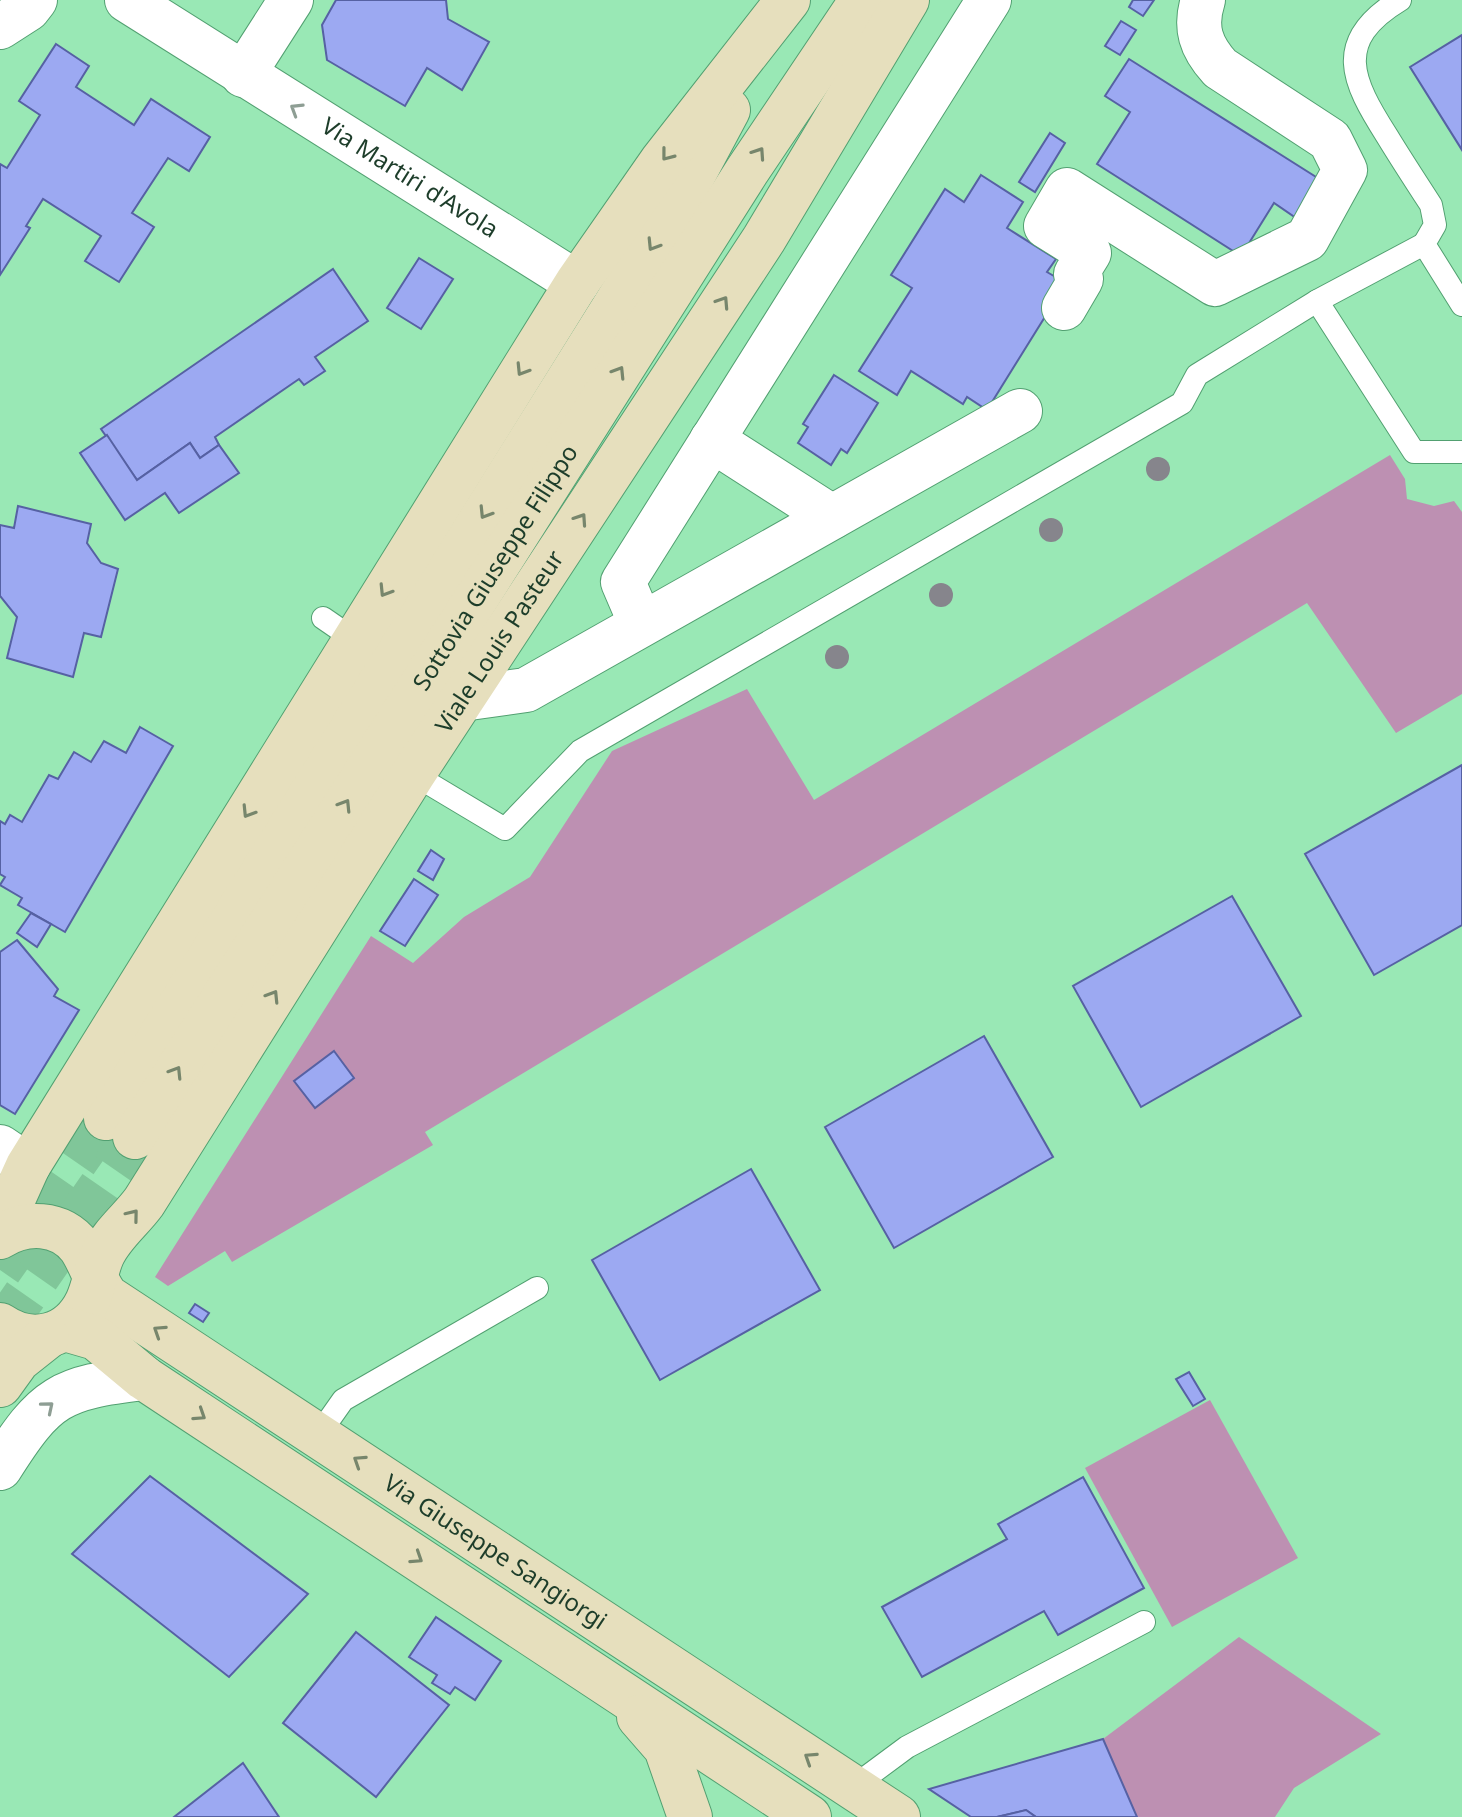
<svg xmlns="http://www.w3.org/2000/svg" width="1462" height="1817" font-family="'Noto Sans',sans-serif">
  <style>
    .green { fill: #bd90b2 }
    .building { fill: #9ca9f2; stroke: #5661a3; stroke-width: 2 }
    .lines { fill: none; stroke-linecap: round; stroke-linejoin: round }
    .secondary-tunnel { stroke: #80c699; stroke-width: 44; stroke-dasharray: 44 22; stroke-linecap: butt }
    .service-casing { stroke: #52a071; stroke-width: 24 }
    .minor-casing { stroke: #52a071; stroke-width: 46 }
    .secondary-casing { stroke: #52a071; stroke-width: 46 }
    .service { stroke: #fff; stroke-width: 22 }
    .minor { stroke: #fff; stroke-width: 44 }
    .secondary { stroke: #e6dfbd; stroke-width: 44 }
    .tree { fill: #86858c }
    .oneway { stroke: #8e9e94 }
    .oneway2 { stroke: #77866c }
    .labels { text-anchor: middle; stroke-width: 7; stroke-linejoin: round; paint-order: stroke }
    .street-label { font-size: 24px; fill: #1d3d2a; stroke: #d9ffe5 }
  </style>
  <rect width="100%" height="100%" fill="#99e8b5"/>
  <!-- green -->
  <g class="green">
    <path d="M 1390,455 L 1405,479 L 1407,499 L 1434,506 L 1454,501 L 1462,512 L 1462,694 L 1396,733 L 1307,603 L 425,1132 L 433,1145 L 232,1262 L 225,1251 L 168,1286 L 155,1277 L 371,936 L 413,963 L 464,917 L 530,877 L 612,751 L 747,689 L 814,800 Z"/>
    <path d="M 1210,1400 L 1298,1558 L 1172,1627 L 1085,1468 Z"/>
    <path d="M 1239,1637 L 1381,1734 L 1294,1788 L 1275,1817 L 1137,1817 L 1103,1739 Z"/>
  </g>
  <!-- building -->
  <g class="building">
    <path d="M 336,0 L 446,0 L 448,19 L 489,42 L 462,90 L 427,68 L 405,106 L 327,60 L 322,25 Z"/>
    <path d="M 1133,0 L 1154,0 L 1143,16 L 1129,7 Z"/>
    <path d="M 1121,21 L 1136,30 L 1120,55 L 1105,46 Z"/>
    <path d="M 1462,35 L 1462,150 L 1410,67 Z"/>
    <path d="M 56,44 L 89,66 L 76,87 L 134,125 L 151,99 L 210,137 L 189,171 L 168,158 L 132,213 L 154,227 L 119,282 L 85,261 L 101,236 L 43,199 L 26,226 L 30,228 L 0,275 L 0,164 L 7,168 L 40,115 L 19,101 Z"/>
    <path d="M 1129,59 L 1324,182 L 1299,220 L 1274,203 L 1241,256 L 1097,164 L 1130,112 L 1105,96 Z"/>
    <path d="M 1050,133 L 1065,143 L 1035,192 L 1019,182 Z"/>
    <path d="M 981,175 L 1023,202 L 1007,228 L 1056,259 L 1047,272 L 1066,283 L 987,410 L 967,397 L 963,404 L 911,371 L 897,395 L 859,371 L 912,288 L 891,275 L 945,189 L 964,202 Z"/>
    <path d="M 419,258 L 453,279 L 421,329 L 387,308 Z"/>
    <path d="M 333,269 L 368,321 L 315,357 L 325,371 L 304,385 L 299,379 L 215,437 L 219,445 L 200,458 L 190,443 L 137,480 L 101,429 Z"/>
    <path d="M 834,375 L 878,403 L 847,453 L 841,449 L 831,465 L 798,443 L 808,427 L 803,424 Z"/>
    <path d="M 107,435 L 137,480 L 190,443 L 200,458 L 219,445 L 239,473 L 179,513 L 165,493 L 125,520 L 80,453 Z"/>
    <path d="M 18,506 L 91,524 L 87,543 L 101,563 L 118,569 L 101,637 L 84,633 L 73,677 L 7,658 L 17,617 L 0,596 L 0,525 L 14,528 Z"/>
    <path d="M 140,727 L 173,746 L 65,932 L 18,905 L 22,898 L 0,885 L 5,877 L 0,874 L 0,821 L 5,824 L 10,815 L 22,822 L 49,775 L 58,779 L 74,752 L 91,762 L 104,741 L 126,753 Z"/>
    <path d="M 1462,765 L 1462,925 L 1374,975 L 1305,854 Z"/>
    <path d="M 431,850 L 444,859 L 433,880 L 418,871 Z"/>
    <path d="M 414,879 L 438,895 L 405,946 L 380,931 Z"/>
    <path d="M 1232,896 L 1301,1016 L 1141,1107 L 1073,986 Z"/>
    <path d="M 31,913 L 51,924 L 37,947 L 17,933 Z"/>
    <path d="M 17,940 L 58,989 L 54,996 L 79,1010 L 15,1114 L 0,1105 L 0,952 Z"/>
    <path d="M 984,1036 L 1053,1157 L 894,1248 L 825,1127 Z"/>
    <path d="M 334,1051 L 354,1078 L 315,1108 L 294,1081 Z"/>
    <path d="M 751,1169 L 820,1290 L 660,1380 L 592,1260 Z"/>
    <path d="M 195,1304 L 209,1313 L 203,1322 L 189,1313 Z"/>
    <path d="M 1189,1372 L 1205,1399 L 1193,1406 L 1176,1379 Z"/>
    <path d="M 150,1476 L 308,1594 L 229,1677 L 72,1554 Z"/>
    <path d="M 1083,1477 L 1144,1588 L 1058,1635 L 1044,1611 L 922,1677 L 882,1607 L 1007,1539 L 998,1524 Z"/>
    <path d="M 436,1617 L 501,1661 L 475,1700 L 455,1687 L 450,1694 L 432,1683 L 437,1675 L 409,1657 Z"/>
    <path d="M 356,1632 L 449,1705 L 376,1797 L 283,1723 Z"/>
    <path d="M 1103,1739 L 1137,1817 L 1036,1817 L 1026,1810 L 997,1817 L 971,1817 L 929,1789 Z"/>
    <path d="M 243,1763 L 279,1817 L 174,1817 Z"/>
    <path d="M 1026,1810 L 1036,1817 L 997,1817 Z"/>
  </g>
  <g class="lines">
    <!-- secondary-tunnel -->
    <g class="secondary-tunnel">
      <path d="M 0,1270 L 106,1118"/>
      <path d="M 0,1331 L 135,1137"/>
    </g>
    <!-- service casing -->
    <g class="service-casing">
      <g id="service">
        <path d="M 1400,0 C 1332,41 1352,81 1387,136 C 1401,159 1416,182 1431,205 L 1435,225 L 1424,244 L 1462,305"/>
        <path d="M 1317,301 L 1414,452 L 1462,452"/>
        <path d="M 323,618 L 355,640"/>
        <path d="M 413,774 L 505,829 L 580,751 L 1182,403 L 1197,375 L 1317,301 L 1424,244"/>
        <path d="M 319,1434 L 343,1400 L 537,1288"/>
        <path d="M 853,1787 L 907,1747 L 1144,1622"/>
      </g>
    </g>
    <!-- minor casing -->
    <g class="minor-casing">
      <g id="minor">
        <path id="s1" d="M 127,0 L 577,283"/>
        <path d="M 0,27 L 28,9 L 35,0"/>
        <path d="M 243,75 L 291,0"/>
        <path d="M 1064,308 L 1081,279 L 1076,274 L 1089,253 L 1046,226 L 1067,190 L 1215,284 L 1307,239 L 1345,170 L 1330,140 L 1220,68 C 1201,47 1194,28 1203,0"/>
        <path d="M 712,440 L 832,517"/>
        <path d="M 641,624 L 623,582 L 989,0"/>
        <path d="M 462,699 L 526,690 L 1020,411"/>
        <path d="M 0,1147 L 28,1166"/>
        <path d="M 0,1468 C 46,1395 60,1388 144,1378"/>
      </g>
    </g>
    <!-- secondary casing -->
    <g class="secondary-casing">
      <g id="secondary">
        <path d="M 106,1118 L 673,213 L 728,110"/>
        <path id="s2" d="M 135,1137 L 747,171 L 862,0"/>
        <path d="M 12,1230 L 10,1206 L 28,1166 L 577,283 L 662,161 L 788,0"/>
        <path id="s3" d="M 0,1237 C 25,1221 60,1221 80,1247 C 91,1263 95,1282 107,1297 L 898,1817"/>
        <path id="s4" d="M 0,1325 C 32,1347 70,1337 87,1302 C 94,1287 96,1270 102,1256 C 111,1235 131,1220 144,1202 L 413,774 L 764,239 L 907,0"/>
        <path d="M 65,1329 L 96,1338 L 144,1378 L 809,1817"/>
        <path d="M 0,1385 L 18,1360 L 47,1337"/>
        <path d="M 639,1717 L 666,1748 L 690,1817"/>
      </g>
    </g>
    <!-- service -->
    <use href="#service" class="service"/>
    <!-- minor -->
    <use href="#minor" class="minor"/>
    <!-- secondary -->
    <use href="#secondary" class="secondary"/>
  </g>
  <!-- trees -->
  <g class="tree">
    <circle cx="1158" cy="469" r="12"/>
    <circle cx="1051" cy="530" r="12"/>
    <circle cx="941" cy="595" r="12"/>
    <circle cx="837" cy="657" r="12"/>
  </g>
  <!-- one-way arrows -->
  <defs><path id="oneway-chevron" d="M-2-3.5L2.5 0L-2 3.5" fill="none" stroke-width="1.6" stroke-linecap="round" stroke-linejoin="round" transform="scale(2)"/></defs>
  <g class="oneway">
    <use href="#oneway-chevron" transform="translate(296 109) rotate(-148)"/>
    <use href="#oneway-chevron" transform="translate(48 1407) rotate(-40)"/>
  </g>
  <g class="oneway2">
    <use href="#oneway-chevron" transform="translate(759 153) rotate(-56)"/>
    <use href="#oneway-chevron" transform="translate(667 155) rotate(128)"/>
    <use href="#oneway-chevron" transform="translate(653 245) rotate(122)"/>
    <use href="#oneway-chevron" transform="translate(723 302) rotate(-57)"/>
    <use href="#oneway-chevron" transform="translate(522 370) rotate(122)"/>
    <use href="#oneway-chevron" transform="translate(619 372) rotate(-58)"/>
    <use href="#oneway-chevron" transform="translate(485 513) rotate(122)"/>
    <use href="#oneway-chevron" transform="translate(581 519) rotate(-56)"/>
    <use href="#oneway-chevron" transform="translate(385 591) rotate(122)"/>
    <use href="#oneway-chevron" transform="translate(345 805) rotate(-58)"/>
    <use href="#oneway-chevron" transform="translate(248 812) rotate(122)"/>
    <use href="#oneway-chevron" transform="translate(273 996) rotate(-58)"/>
    <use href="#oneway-chevron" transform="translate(176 1072) rotate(-58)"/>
    <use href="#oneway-chevron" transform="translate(133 1215) rotate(-51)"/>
    <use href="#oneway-chevron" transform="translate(159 1331) rotate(-147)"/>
    <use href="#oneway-chevron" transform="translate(200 1415) rotate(33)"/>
    <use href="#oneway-chevron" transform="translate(359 1461) rotate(-147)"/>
    <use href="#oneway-chevron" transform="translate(417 1558) rotate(33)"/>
    <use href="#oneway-chevron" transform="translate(810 1758) rotate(-147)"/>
  </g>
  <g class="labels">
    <!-- street labels -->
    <g class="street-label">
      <text dy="8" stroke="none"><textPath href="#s1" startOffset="334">Via Martiri d'Avola</textPath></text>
      <text dy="8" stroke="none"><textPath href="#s2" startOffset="674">Sottovia Giuseppe Filippo</textPath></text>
      <text dy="8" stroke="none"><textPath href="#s4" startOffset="884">Viale Louis Pasteur</textPath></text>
      <text dy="8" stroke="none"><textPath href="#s3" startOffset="610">Via Giuseppe Sangiorgi</textPath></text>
    </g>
  </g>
</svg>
